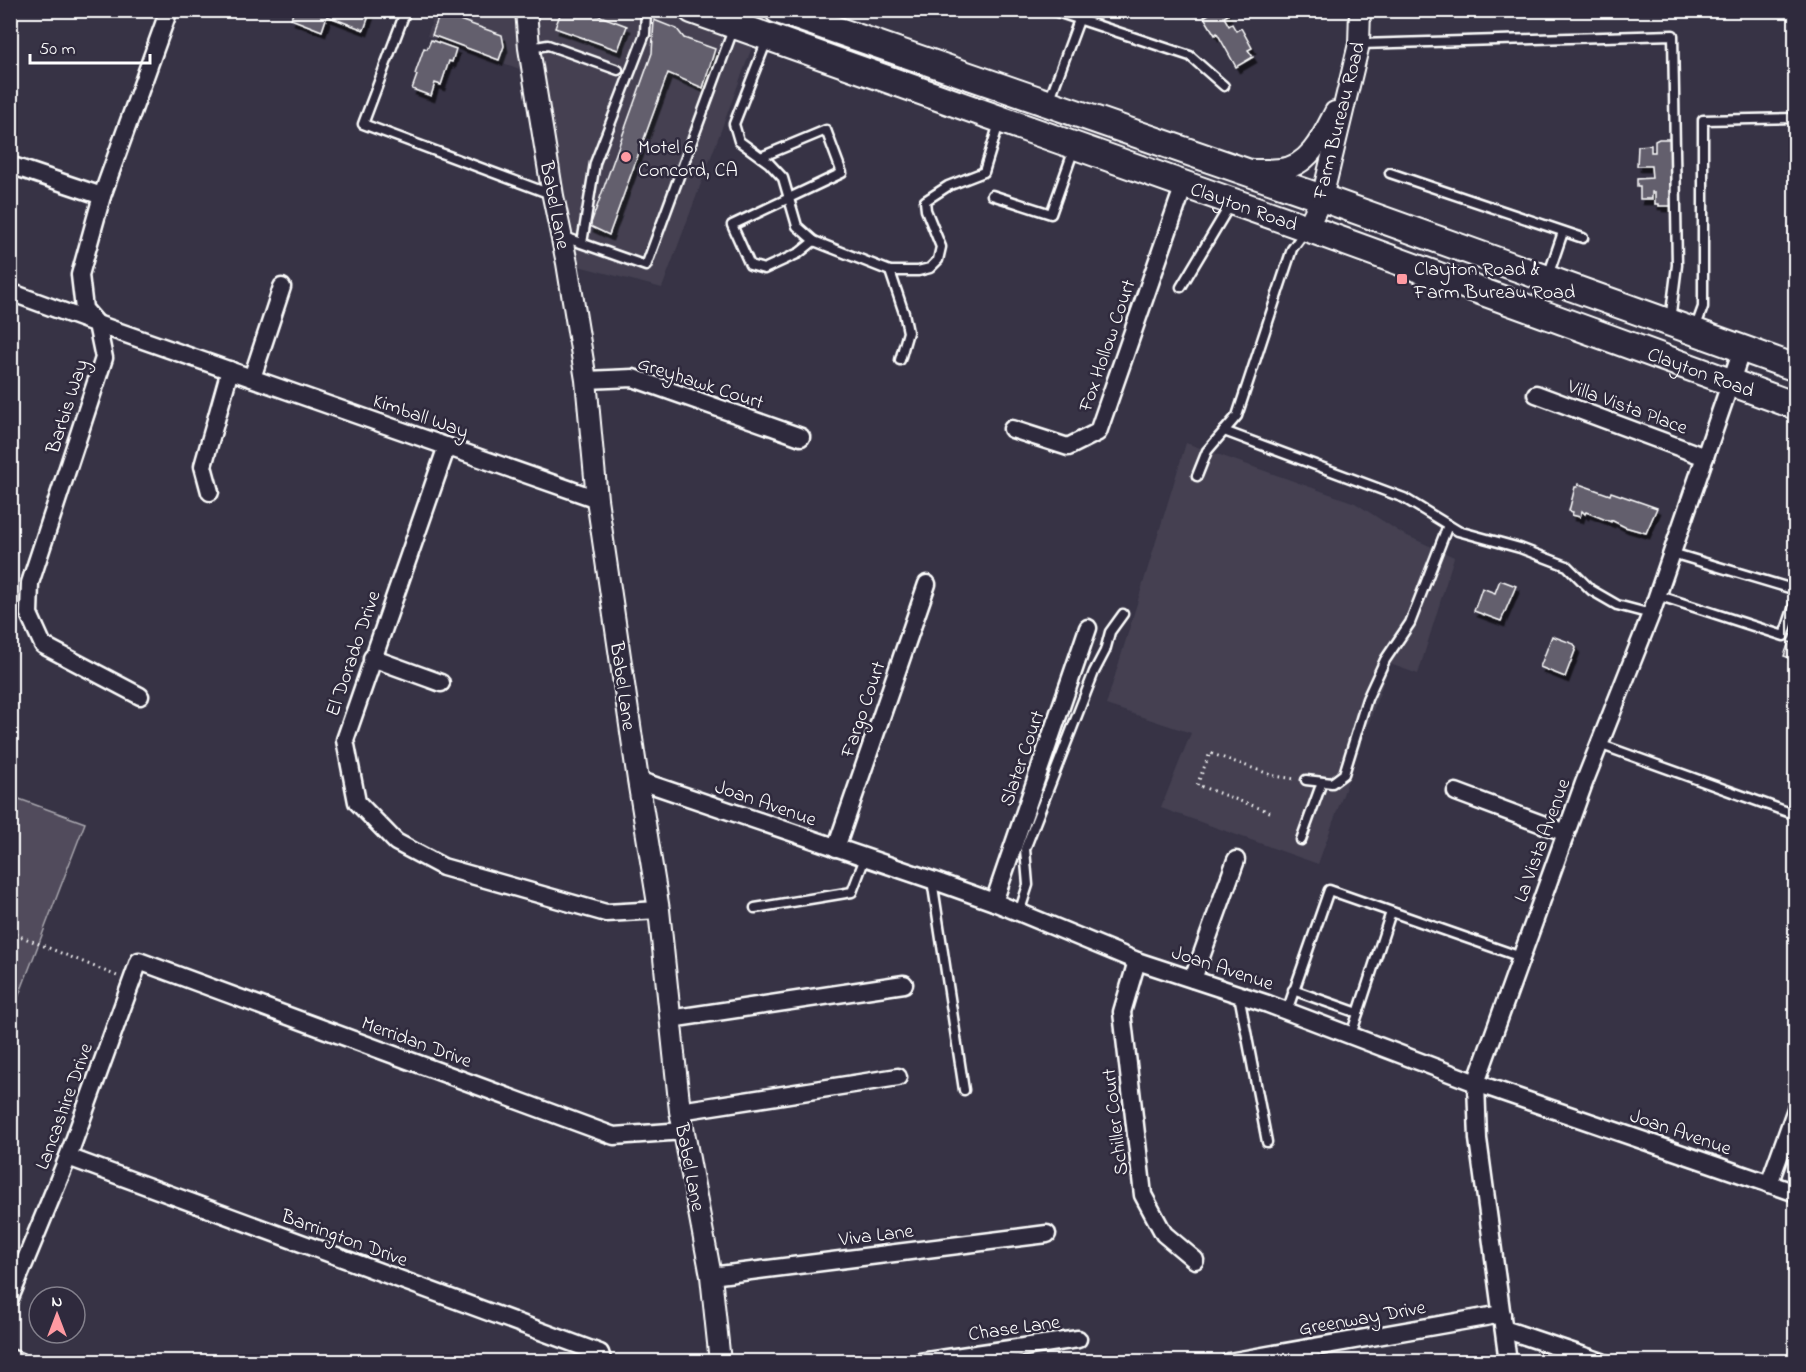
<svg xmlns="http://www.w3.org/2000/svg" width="1806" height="1372" font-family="'Indie Flower',sans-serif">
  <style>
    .built { fill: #444051 }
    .green { fill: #514c5c; stroke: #a8a6ae; stroke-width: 1.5 }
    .building { fill: #635f6d; stroke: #fff; stroke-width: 1.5; filter: url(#shadow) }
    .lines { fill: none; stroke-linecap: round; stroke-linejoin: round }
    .service-casing { stroke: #fff; stroke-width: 13 }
    .minor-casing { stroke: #fff; stroke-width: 21 }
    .tertiary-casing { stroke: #fff; stroke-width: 24 }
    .primary-casing { stroke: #fff; stroke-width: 30 }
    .path { stroke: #fff; stroke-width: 3; stroke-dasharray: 1.5 4.5; stroke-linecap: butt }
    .service { stroke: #2f2a3d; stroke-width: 8 }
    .minor { stroke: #2f2a3d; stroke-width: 16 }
    .tertiary { stroke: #2f2a3d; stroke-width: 20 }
    .primary { stroke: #2f2a3d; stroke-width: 26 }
    .poi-dot { fill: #ff9aa2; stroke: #2f2a3d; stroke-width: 2 }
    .labels { text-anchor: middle; stroke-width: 5; stroke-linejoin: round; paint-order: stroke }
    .street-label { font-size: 20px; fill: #fff; stroke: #2f2a3d }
    .poi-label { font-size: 20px; fill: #fff; stroke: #2f2a3d; text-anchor: start }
  </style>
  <defs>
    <filter id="shadow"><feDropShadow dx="3.5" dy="5.5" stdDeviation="0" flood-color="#0009"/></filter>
  </defs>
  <rect width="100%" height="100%" fill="#373345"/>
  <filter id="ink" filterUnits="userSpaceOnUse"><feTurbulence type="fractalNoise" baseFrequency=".0167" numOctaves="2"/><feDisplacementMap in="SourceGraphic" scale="12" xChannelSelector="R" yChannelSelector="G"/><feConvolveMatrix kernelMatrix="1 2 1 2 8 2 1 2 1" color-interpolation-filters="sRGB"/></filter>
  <g filter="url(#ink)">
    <!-- built -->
    <g class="built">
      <path d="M 436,10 L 692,11 L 757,34 L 662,288 L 567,263 L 534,74 L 427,36 Z"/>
      <path d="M 1186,443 L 1355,503 L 1403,534 L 1454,557 L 1418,674 L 1390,664 L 1318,864 L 1161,808 L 1191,733 L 1106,705 Z"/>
    </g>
    <!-- green -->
    <path class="green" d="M 11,796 L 85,823 L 11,1016 L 10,796 Z"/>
    <!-- building -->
    <g class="building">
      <path d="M 294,10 L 371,10 L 364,30 L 327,16 L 322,31 L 291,19 Z"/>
      <path d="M 558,10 L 584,10 L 627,26 L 618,50 L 555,28 L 561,12 Z"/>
      <path d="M 1215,10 L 1225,10 L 1228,15 L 1224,17 L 1229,26 L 1232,24 L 1236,31 L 1241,28 L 1252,48 L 1248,50 L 1253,57 L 1236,67 L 1217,33 L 1215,35 L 1204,17 Z"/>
      <path d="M 440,13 L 502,35 L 504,46 L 499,60 L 432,35 Z"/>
      <path d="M 654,20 L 677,29 L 684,38 L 715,49 L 703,88 L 668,73 L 609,235 L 590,226 L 652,53 Z"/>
      <path d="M 431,40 L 456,49 L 452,62 L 449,61 L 441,85 L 435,83 L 431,96 L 412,89 L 417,75 L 415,74 L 424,48 L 427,49 Z"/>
      <path d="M 1659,139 L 1671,139 L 1670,184 L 1673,184 L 1674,206 L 1659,206 L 1659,204 L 1655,204 L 1655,192 L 1652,192 L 1652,199 L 1640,199 L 1640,186 L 1637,186 L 1637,179 L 1652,178 L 1651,166 L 1637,166 L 1638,146 L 1651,145 L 1651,152 L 1655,152 L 1655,141 Z"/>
      <path d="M 1579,484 L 1610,495 L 1611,492 L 1657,508 L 1646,533 L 1625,527 L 1611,520 L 1611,522 L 1586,512 L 1585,514 L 1582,511 L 1580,517 L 1572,515 L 1573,512 L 1569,511 L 1575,487 L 1577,487 Z"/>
      <path d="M 1500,580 L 1516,586 L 1501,621 L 1474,611 L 1482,588 L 1495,593 Z"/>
      <path d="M 1552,636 L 1574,644 L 1576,648 L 1565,677 L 1540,667 Z"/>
      <path d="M 1789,642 L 1796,644 L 1796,660 L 1784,656 Z"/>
    </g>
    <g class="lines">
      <!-- service casing -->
      <g class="service-casing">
        <g id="service">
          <path d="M 406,10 L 363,124 L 553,195"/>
          <path d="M 1051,10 L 1190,56 L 1224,86"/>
          <path d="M 767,40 L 734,124 L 739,141 L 769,163 L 783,178 L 797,226 L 814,241 L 890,271 L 918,271 L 930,268 L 938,260 L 941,247 L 926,210 L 925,201 L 948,186 L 984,172 L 999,123"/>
          <path d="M 1360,44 L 1673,35 L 1677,265 L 1670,321"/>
          <path d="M 530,48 L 548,45 L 618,70"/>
          <path d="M 1049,101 L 1079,20"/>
          <path d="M 761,157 L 826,130 L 842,173 L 732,225 L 750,265 L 764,269 L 799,253 L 814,241"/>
          <path d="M 1390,173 L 1583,238"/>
          <path d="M 992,195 L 1051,214 L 1074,149"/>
          <path d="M 561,236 L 646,266 L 734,27"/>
          <path d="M 582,243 L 595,163 L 645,34 L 646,10"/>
          <path d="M 890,271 L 904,313 L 908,332 L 900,360"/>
          <path d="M 1548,276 L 1563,232"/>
          <path d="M 1181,287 L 1230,205"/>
          <path d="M 1695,329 L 1703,307 L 1703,120 L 1796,118"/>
          <path d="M 1224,431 L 1404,498 L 1458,531 L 1520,548 L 1567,566 L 1591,590 L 1617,605 L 1651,614"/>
          <path d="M 1197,476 L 1207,451 L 1237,416 L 1292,249 L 1306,230"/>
          <path d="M 1672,553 L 1796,590"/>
          <path d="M 1657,595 L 1784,636 L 1796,600"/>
          <path d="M 1599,744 L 1796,815"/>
          <path d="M 1306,780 L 1332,783 L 1344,774 L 1367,699 L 1385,660 L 1410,623 L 1448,525"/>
          <path d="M 1301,840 L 1322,782"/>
          <path d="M 932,880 L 964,1090"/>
          <path d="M 755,908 L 852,892 L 865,858"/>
          <path d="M 1019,913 L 1028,885 L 1025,849 L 1094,672 L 1105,651 L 1110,632 L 1123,614"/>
          <path d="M 1293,990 L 1358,1013"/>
          <path d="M 1239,995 L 1267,1142"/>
          <path d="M 1287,1011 L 1329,890 L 1521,957"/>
          <path d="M 1351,1035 L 1391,912"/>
        </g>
      </g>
      <!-- minor casing -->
      <g class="minor-casing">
        <g id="minor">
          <path d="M 10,165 L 102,196"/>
          <path d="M 10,292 L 97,324 L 597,499"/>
          <path d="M 252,378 L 282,287"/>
          <path d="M 586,380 L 633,378 L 801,437"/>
          <path d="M 1536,394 L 1705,457"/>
          <path d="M 1012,429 L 1068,447 L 1098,432 L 1184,185"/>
          <path d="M 447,446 L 345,740 L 357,802 L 396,842 L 443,867 L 606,913 L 659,910"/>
          <path d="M 210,492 L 203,466 L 230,370"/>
          <path d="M 372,658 L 441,683"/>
          <path d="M 140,696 L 43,645 L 29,614 L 30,583 L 104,358 L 97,324 L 84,309 L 80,275 L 102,196 L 169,10"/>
          <path d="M 638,780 L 932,880 L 994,902 L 1137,961 L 1268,1004 L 1476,1083 L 1796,1193"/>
          <path d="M 1456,792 L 1566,833"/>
          <path d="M 836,848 L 927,584"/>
          <path d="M 994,902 L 1088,628"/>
          <path d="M 1137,961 L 1122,1012 L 1143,1195 L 1164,1234 L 1195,1260"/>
          <path d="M 1193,979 L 1236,860"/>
          <path d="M 670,1019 L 904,984"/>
          <path d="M 680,1111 L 898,1077"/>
          <path d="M 68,1157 L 600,1353 L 603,1362"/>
          <path d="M 1769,1184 L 1796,1109"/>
          <path d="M 711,1276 L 1047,1234"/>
          <path d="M 10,1298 L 68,1157 L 139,961 L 614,1136 L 684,1131"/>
          <path d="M 1504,1329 L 1602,1362"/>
          <path d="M 10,1358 L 20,1362"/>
          <path d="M 920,1362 L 1078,1339"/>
          <path d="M 1229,1362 L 1502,1314"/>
          <path d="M 1508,1362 L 1478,1139 L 1476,1083 L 1584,783 L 1651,614 L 1742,349"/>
        </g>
      </g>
      <!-- tertiary casing -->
      <g class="tertiary-casing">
        <g id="tertiary">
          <path d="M 526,10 L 529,48 L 553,196 L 567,263 L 586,380 L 597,499 L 638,780 L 659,910 L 680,1111 L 711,1276 L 720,1362"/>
          <path d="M 1252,170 C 1261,170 1272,170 1281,169 C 1310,166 1323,135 1335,112"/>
          <path d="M 1307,228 L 1322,198 L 1359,44 L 1360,10"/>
        </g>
      </g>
      <!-- primary casing -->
      <g class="primary-casing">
        <g id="primary">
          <path id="s1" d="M 692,10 L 1307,228 L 1796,406"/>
          <path d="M 778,10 L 1322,198 L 1796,368"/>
        </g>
      </g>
      <!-- path -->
      <g class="path">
        <path d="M 1270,812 L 1197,785 L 1210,753 L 1275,776 L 1295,779"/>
        <path d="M 10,932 L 117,976"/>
      </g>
      <!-- service -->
      <use href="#service" class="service"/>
      <!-- minor -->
      <use href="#minor" class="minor"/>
      <!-- tertiary -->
      <use href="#tertiary" class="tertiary"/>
      <!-- primary -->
      <use href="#primary" class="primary"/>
    </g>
  </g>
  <!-- markers -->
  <g class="poi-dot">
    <circle cx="626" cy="157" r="6"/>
    <rect x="1396" y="273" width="12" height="12" rx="3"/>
  </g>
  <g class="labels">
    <!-- street labels -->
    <g class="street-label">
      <text transform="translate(1338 120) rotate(-76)" y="7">Farm Bureau Road</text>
      <text transform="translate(556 205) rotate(79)" y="7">Babel Lane</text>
      <text dy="7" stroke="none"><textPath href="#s1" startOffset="586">Clayton Road</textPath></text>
      <text transform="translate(1106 345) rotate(-71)" y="7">Fox Hollow Court</text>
      <text dy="7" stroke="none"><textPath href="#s1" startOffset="1072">Clayton Road</textPath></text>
      <text transform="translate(701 382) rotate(18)" y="7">Greyhawk Court</text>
      <text transform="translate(66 406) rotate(-72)" y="7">Barbis Way</text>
      <text transform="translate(1628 406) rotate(20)" y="7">Villa Vista Place</text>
      <text transform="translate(421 415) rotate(19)" y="7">Kimball Way</text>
      <text transform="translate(352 653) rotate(-71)" y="7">El Dorado Drive</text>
      <text transform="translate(624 686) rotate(82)" y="7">Babel Lane</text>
      <text transform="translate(862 709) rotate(-71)" y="7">Fargo Court</text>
      <text transform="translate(1021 758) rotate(-71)" y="7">Slater Court</text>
      <text transform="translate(766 802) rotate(19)" y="7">Joan Avenue</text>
      <text transform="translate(1541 840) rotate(-70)" y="7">La Vista Avenue</text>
      <text transform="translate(1223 967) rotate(18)" y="7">Joan Avenue</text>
      <text transform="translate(417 1041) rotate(20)" y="7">Merridan Drive</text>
      <text transform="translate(63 1106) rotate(-70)" y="7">Lancashire Drive</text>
      <text transform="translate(1114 1122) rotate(-97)" y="7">Schiller Court</text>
      <text transform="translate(1681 1131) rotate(19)" y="7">Joan Avenue</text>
      <text transform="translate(691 1167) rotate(79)" y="7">Babel Lane</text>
      <text transform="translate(876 1234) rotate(-7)" y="7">Viva Lane</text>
      <text transform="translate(345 1237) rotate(20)" y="7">Barrington Drive</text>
      <text transform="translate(1362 1317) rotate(-10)" y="7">Greenway Drive</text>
      <text transform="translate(1014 1327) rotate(-8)" y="7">Chase Lane</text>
    </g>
    <!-- poi labels -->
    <g class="poi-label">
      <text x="638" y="153">Motel 6<tspan x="638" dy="23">Concord, CA</tspan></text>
      <text x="1414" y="275">Clayton Road &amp;<tspan x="1414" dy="23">Farm Bureau Road</tspan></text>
    </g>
  </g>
  <!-- margin -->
  <rect width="1806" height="1372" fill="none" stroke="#2f2a3d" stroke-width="36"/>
  <rect x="18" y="18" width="1770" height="1336" fill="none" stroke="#fff" stroke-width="2" filter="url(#ink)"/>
  <!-- north arrow -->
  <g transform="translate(57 1315)"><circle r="28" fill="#2f2a3d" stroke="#827f8b" stroke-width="1.5"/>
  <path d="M0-4.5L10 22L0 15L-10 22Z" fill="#ff9aa2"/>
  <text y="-9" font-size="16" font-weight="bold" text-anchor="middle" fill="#ffffff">N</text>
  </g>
  <!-- scale -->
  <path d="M30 54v9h120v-9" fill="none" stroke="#ffffff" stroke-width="3"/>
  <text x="39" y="54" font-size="18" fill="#ffffff" stroke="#2f2a3d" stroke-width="4.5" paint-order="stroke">50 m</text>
</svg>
